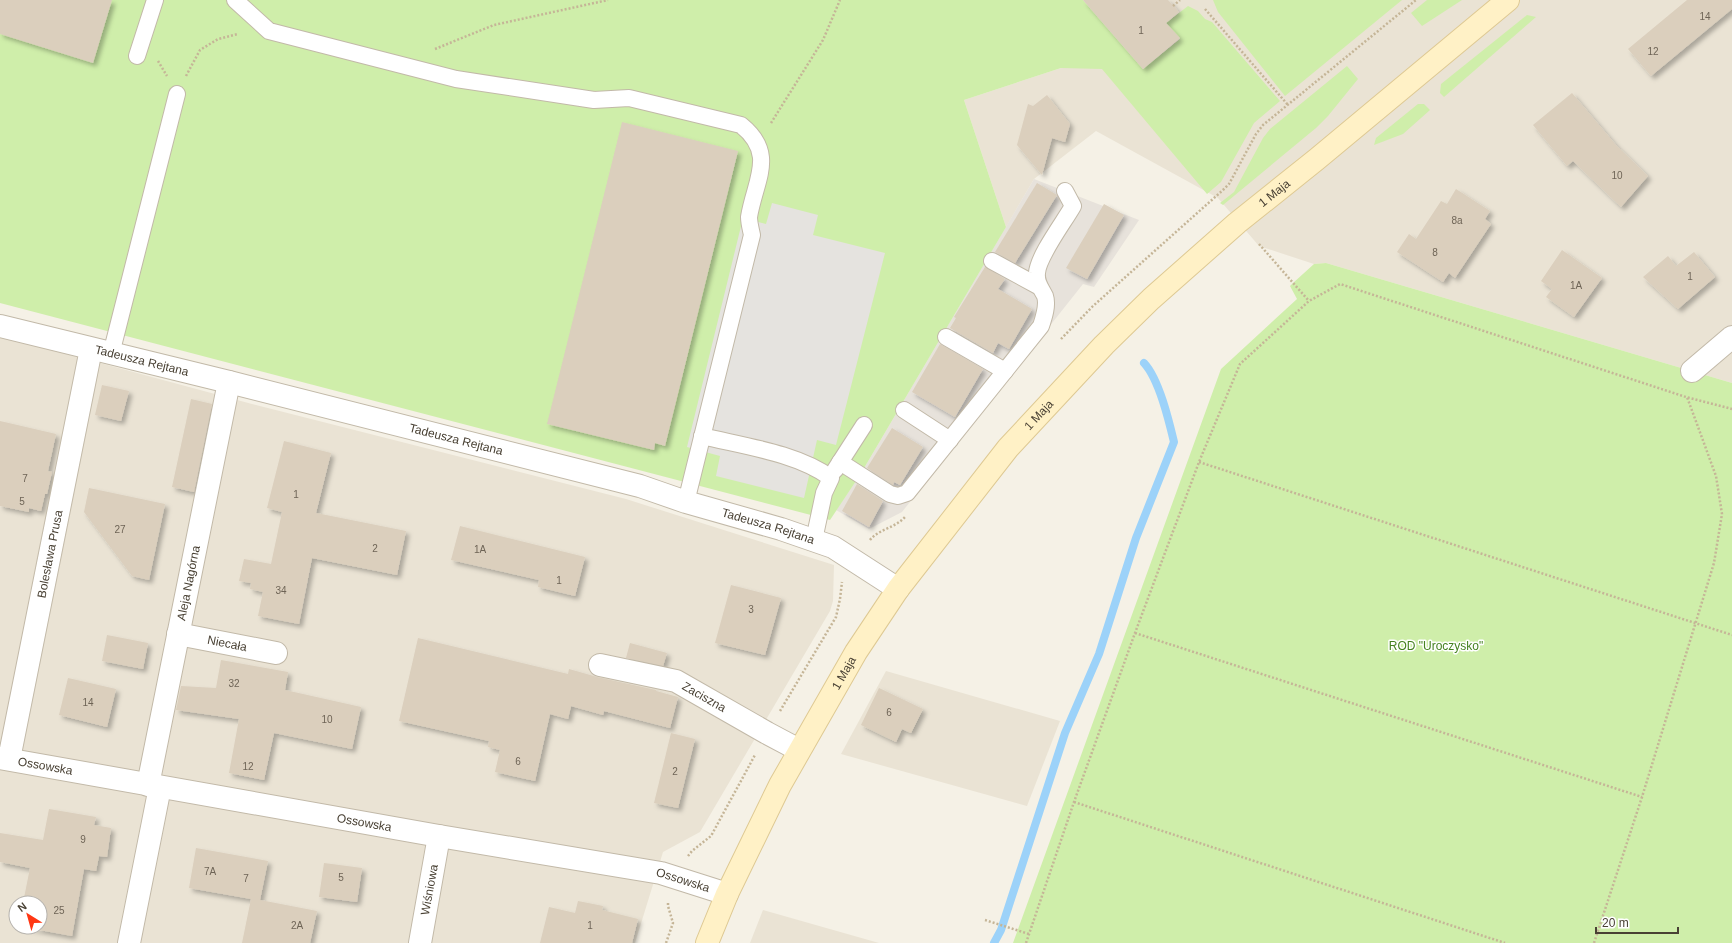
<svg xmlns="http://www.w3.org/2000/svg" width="1732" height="943" font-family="Arial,sans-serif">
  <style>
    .residential { fill: #eae3d4; fill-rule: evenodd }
    .industrial { fill: #e7e2db }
    .green { fill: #cfeeaa }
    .parking { fill: #e5e3df }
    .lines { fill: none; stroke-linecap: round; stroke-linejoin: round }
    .stream { stroke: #9cd2f9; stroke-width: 8 }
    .building { fill: #dbcfbd; filter: url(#shadow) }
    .service-casing { stroke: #c2b9a8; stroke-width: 18 }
    .minor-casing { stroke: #c2b9a8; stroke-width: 24 }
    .secondary-casing { stroke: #dec993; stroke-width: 24 }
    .path { stroke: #c5b597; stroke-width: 2.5; stroke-dasharray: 2 2; stroke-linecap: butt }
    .service { stroke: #fff; stroke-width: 16 }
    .minor { stroke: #fff; stroke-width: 22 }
    .secondary { stroke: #fff1c6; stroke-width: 22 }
    .labels { text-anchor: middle; stroke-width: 3; stroke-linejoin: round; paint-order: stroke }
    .number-label { font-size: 10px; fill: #6e6456 }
    .street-label { font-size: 12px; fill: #494134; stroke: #fff }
    .park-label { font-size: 12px; fill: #458220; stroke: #fff }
  </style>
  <defs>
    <filter id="shadow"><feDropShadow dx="3.5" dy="3.5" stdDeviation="2" flood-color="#0004"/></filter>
  </defs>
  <rect width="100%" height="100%" fill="#f5f1e6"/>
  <!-- residential -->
  <g class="residential">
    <path d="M 1013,0 L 1732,0 L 1732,383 L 1326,263 L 1314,264 L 1259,246 L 1218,198 L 1096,131 L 1034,179 L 1006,227 L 964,100 L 1061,68 Z"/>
    <path d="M 0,336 L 252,404 L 626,499 L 834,565 L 833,601 L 830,611 L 700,832 L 663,852 L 635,943 L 0,943 ZM 16,903 L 40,903 L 40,927 L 16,927 Z"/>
    <path d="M 886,671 L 1060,721 L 1027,806 L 841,754 Z"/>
    <path d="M 763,910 L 879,943 L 750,943 Z"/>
  </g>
  <!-- industrial -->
  <path class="industrial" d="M 1034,179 L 1139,220 L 1094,287 L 1083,284 L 902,512 L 869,529 L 836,510 L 860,475 Z"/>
  <!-- green -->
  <g class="green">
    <path d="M 0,0 L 1083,0 L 1143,69 L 1180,39 L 1166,23 L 1188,6 L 1198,11 L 1205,19 L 1212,22 L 1280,101 L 1254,123 L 1221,182 L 1207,194 L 1102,69 L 1061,68 L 964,100 L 1006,227 L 860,475 L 830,520 L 0,303 Z"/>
    <path d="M 1213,0 L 1402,0 L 1285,96 L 1218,12 Z"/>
    <path d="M 1427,0 L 1462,0 L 1422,26 L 1411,13 Z"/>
    <path d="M 1527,15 L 1536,17 L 1444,97 L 1440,93 L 1441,84 Z"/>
    <path d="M 1347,66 L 1358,79 L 1328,116 L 1316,128 L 1223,205 L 1220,203 L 1234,192 L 1263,138 L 1270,129 Z"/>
    <path d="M 1418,104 L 1424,104 L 1430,110 L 1403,134 L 1374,145 L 1376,138 Z"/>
    <path d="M 1326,263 L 1732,383 L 1732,943 L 1013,943 L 1221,369 L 1297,299 L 1290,286 L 1293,283 L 1314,264 Z"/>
  </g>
  <!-- parking -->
  <path class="parking" d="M 772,203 L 818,215 L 813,235 L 885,253 L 836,445 L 817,440 L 804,498 L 716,476 L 720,456 L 687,447 L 743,218 L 766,224 Z"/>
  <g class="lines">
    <!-- stream -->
    <path class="stream" d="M 994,943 L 1001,930 L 1065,733 L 1099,654 L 1136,538 L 1174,442 C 1169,421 1159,379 1144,363"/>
  </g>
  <!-- building -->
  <g class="building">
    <path d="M 0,0 L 112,0 L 93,63 L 0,34 Z"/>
    <path d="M 1083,0 L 1168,0 L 1179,12 L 1166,23 L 1180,38 L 1143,69 Z"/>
    <path d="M 1687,0 L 1732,0 L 1732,9 L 1651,76 L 1628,49 Z"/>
    <path d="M 1572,93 L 1616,145 L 1648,176 L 1621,207 L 1573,161 L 1567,166 L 1533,125 Z"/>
    <path d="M 1047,95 L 1070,124 L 1065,142 L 1052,138 L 1042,175 L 1017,145 L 1028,104 L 1033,106 Z"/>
    <path d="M 622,122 L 738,151 L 665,446 L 655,443 L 654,450 L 547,424 Z"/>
    <path d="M 1037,183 L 1057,195 L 1015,263 L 995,252 Z"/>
    <path d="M 1456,189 L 1490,211 L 1485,219 L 1491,224 L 1455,278 L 1449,273 L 1443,282 L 1397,252 L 1409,234 L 1416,239 L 1441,201 L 1447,204 Z"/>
    <path d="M 1104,204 L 1124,215 L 1087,279 L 1066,268 Z"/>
    <path d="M 1562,250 L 1602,278 L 1574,317 L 1546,297 L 1552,289 L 1541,281 Z"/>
    <path d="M 1694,252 L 1715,277 L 1678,309 L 1643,277 L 1668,256 L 1676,266 Z"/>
    <path d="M 985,267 L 1005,279 L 998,289 L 1032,309 L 1009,349 L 998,343 L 993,353 L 950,328 L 956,318 L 954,317 Z"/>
    <path d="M 940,344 L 983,369 L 955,417 L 912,392 Z"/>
    <path d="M 102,385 L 129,391 L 121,421 L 95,415 Z"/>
    <path d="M 191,399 L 212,404 L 194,492 L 172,487 Z"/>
    <path d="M 0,421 L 56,434 L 48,471 L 52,472 L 47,494 L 45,494 L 41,511 L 29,508 L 29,512 L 0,506 Z"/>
    <path d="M 892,428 L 923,447 L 900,485 L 894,482 L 893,485 L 867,468 Z"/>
    <path d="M 284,441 L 331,453 L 316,513 L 406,531 L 397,575 L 312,558 L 299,624 L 258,616 L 263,592 L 250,589 L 251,583 L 239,581 L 244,559 L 271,564 L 282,512 L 267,508 Z"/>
    <path d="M 857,484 L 883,501 L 869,527 L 842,511 Z"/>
    <path d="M 89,488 L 165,504 L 149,580 L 132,576 L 84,512 Z"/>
    <path d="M 460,526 L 585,557 L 575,596 L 538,587 L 539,580 L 451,560 Z"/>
    <path d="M 731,585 L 781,598 L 765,655 L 715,643 Z"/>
    <path d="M 107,635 L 148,643 L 143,669 L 102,661 Z"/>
    <path d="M 418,638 L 568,674 L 569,669 L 597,677 L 656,690 L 656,691 L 678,697 L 670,728 L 604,711 L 603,715 L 571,706 L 568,719 L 550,714 L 535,781 L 495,772 L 500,750 L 488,747 L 489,741 L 399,721 Z"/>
    <path d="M 630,643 L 667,653 L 663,666 L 626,658 Z"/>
    <path d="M 221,660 L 288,672 L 285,690 L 361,707 L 352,749 L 274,733 L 264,780 L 229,773 L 239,719 L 176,710 L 181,686 L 216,688 Z"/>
    <path d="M 68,678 L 116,689 L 107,727 L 59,715 Z"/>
    <path d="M 879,688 L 923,709 L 911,733 L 902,729 L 896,742 L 861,725 Z"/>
    <path d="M 671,733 L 695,739 L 678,808 L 654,803 Z"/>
    <path d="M 49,809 L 96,817 L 94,825 L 111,828 L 107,857 L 99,856 L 96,871 L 84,869 L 72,936 L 23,927 L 40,927 L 40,903 L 23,903 L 30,868 L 0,862 L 0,833 L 43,840 Z"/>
    <path d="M 196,848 L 268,861 L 260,900 L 317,911 L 310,943 L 242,943 L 251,899 L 189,888 Z"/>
    <path d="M 324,863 L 362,868 L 357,902 L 319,897 Z"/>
    <path d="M 578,901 L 603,906 L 602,910 L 638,919 L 632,943 L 540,943 L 549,907 L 575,913 Z"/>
  </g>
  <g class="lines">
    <!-- service casing -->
    <g class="service-casing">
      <g id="service">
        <path d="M 235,0 L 269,31 L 456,79 L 594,100 L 629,98 L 741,125 C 777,154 755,180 749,217 C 749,223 751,230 752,235 L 686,502"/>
        <path d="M 137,56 L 155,0"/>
        <path d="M 992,261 L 1038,286"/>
        <path d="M 946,337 L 1005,371"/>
        <path d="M 111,354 L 177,94"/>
        <path d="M 904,410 L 950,440"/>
        <path d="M 702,436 C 743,446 797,453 831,478 L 824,493 L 814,540"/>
        <path d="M 840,462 L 890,494 L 898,496 L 907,493 L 1041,326 C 1044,317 1048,305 1045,296 C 1041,288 1036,283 1037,273 C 1038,256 1064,222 1073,206 L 1065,191"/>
        <path d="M 835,470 L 864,425"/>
      </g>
    </g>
    <!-- minor casing -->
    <g class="minor-casing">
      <g id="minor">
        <path id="s1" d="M 0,326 L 229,382 L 640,486 L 686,502 L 781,529 L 833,547 L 898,589"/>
        <path d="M 1692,371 L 1732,337"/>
        <path id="s2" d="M 178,634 L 276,653"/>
        <path id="s3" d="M 600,665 L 676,681 L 767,733 L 799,750"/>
        <path id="s4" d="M 0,758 L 439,836 L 661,873 L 727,894"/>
        <path id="s5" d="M 9,759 L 91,349"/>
        <path id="s6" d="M 148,785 L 229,382"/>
        <path d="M 129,943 L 160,787"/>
        <path id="s7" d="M 420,943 L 439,836"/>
      </g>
    </g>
    <!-- secondary casing -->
    <g class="secondary-casing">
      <g id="secondary">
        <path id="s8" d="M 707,943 L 727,894 L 780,785 L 856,652 L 898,589 L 1008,448 L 1104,345 L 1151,299 L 1237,223 L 1317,159 L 1508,0"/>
      </g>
    </g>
    <!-- path -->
    <g class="path">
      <path d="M 1173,6 L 1180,0"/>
      <path d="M 1205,9 L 1288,105"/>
      <path d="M 435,49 L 494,25 L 608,0"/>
      <path d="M 158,61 L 167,76"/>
      <path d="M 186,76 L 200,50 L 218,39 L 238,34"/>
      <path d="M 771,123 L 823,40 L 840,0"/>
      <path d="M 1259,244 L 1309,301"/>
      <path d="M 1061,339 L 1093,306 L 1223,190 L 1229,184 L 1256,134 L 1263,125 L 1416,0"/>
      <path d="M 1199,462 L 1732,635"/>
      <path d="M 870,540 C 879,529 895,528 905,517"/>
      <path d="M 1135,633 L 1642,797"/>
      <path d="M 780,711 L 836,617 L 840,599 L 842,582"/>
      <path d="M 1074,802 L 1505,943"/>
      <path d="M 688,856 L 692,851 L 711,836 L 755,755"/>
      <path d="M 985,920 L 1029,934"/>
      <path d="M 666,943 L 673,923 L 668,906 L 668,902"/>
      <path d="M 1026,943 L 1074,802 L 1135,633 L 1199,462 L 1240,364 L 1309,301 L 1340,284 L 1686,397 L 1732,409"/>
      <path d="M 1594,943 L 1642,797 L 1714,563 L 1722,514 L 1716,476 L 1687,397"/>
    </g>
    <!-- service -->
    <use href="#service" class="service"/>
    <!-- minor -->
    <use href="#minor" class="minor"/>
    <!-- secondary -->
    <use href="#secondary" class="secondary"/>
  </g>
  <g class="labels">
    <!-- number labels -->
    <g class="number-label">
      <text x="1705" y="20">14</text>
      <text x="1141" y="34">1</text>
      <text x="1653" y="55">12</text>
      <text x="1617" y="179">10</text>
      <text x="1457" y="224">8a</text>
      <text x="1435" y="256">8</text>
      <text x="1690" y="280">1</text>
      <text x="1576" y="289">1A</text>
      <text x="25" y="482">7</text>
      <text x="296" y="498">1</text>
      <text x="22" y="505">5</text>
      <text x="120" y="533">27</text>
      <text x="375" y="552">2</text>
      <text x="480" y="553">1A</text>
      <text x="559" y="584">1</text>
      <text x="281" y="594">34</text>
      <text x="751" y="613">3</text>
      <text x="234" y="687">32</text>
      <text x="88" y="706">14</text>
      <text x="889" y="716">6</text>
      <text x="327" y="723">10</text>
      <text x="518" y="765">6</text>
      <text x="248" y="770">12</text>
      <text x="675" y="775">2</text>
      <text x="83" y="843">9</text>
      <text x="210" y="875">7A</text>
      <text x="341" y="881">5</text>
      <text x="246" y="882">7</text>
      <text x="59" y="914">25</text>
      <text x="297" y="929">2A</text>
      <text x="590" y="929">1</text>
    </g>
    <!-- street labels -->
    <g class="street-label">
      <text dy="4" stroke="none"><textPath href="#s8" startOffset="951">1 Maja</textPath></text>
      <text dy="4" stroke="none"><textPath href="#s1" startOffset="146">Tadeusza Rejtana</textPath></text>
      <text dy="4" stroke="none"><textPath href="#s8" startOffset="627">1 Maja</textPath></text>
      <text dy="4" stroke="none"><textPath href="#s1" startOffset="470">Tadeusza Rejtana</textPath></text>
      <text dy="4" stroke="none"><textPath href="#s1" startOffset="794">Tadeusza Rejtana</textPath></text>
      <text dy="4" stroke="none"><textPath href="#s5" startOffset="209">Bolesława Prusa</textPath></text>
      <text dy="4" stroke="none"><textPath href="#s6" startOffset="206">Aleja Nagórna</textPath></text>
      <text dy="4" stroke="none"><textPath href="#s2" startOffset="50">Niecała</textPath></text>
      <text dy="4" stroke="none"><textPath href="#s8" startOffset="303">1 Maja</textPath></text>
      <text dy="4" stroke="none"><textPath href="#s3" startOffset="110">Zaciszna</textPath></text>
      <text dy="4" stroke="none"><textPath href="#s4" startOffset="46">Ossowska</textPath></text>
      <text dy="4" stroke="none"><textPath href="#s4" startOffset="370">Ossowska</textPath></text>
      <text dy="4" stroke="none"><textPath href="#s4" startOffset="694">Ossowska</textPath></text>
      <text dy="4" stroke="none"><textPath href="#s7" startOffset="54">Wiśniowa</textPath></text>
    </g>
    <!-- park labels -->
    <g class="park-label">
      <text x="1436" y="650">ROD "Uroczysko"</text>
    </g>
  </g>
  <!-- north arrow -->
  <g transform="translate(28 915) rotate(323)"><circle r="19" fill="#ffffff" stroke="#b6b3ae"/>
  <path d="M0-3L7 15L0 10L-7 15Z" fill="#ff3713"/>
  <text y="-6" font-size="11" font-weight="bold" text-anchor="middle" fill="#494134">N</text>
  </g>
  <!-- scale -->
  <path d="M1596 927v6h82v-6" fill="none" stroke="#494134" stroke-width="2"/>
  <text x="1602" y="927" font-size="12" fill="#494134" stroke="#ffffff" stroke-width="3" paint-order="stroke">20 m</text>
</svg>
